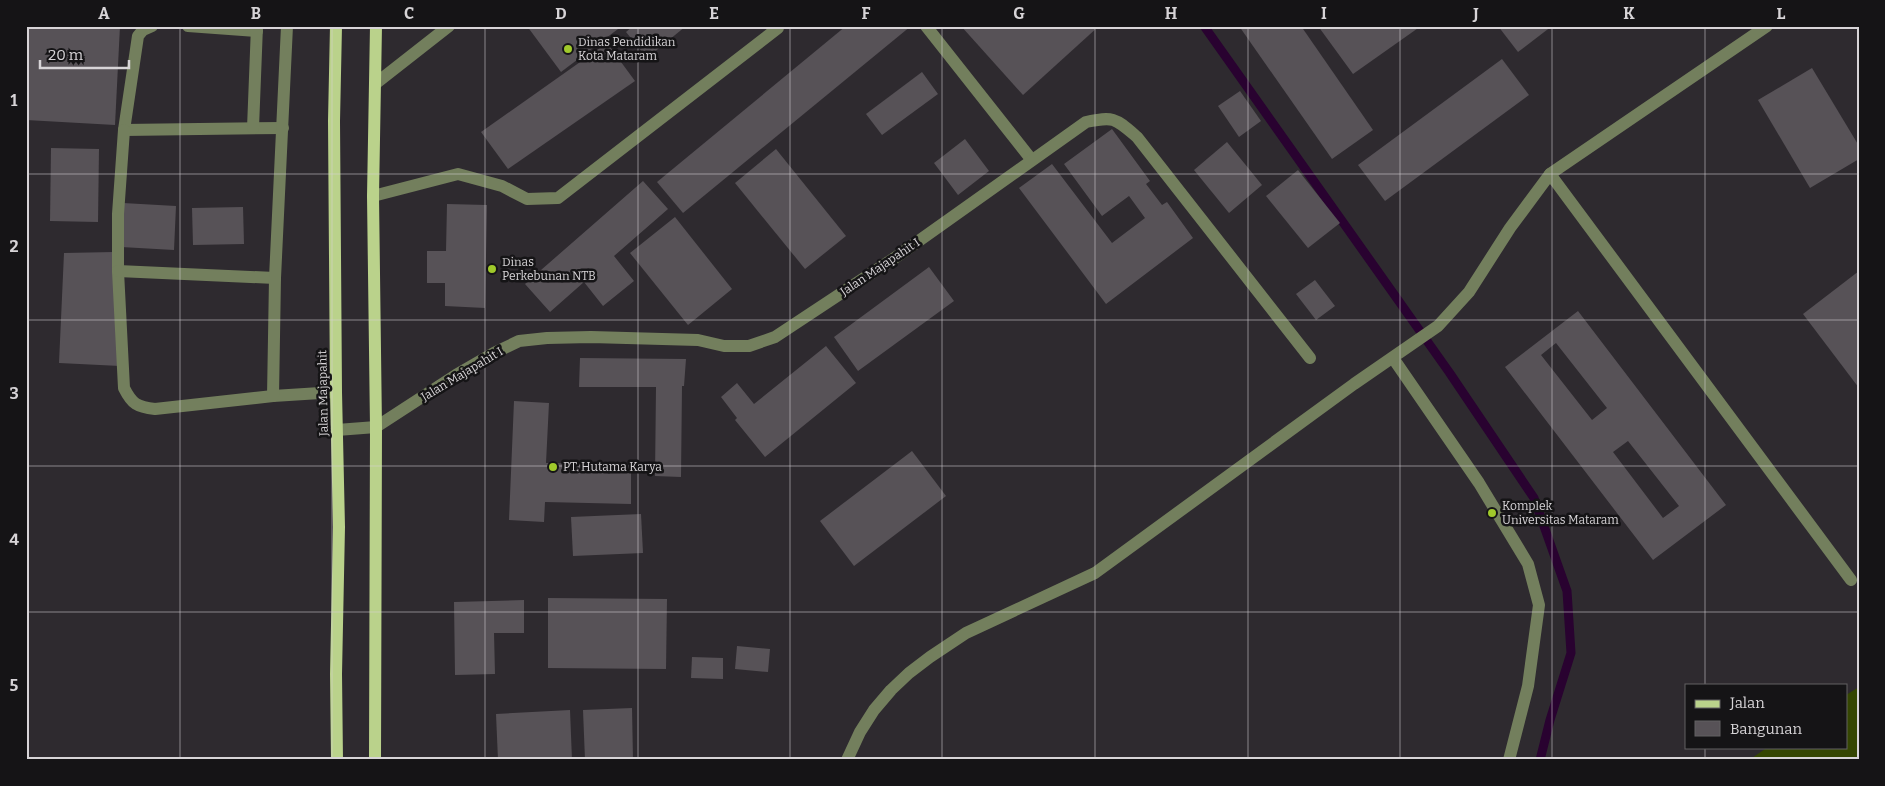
<svg xmlns="http://www.w3.org/2000/svg" width="1885" height="786" font-family="Bitter,serif">
  <style>
    .green { fill: #354602 }
    .lines { fill: none; stroke-linecap: round; stroke-linejoin: round }
    .stream { stroke: #290230; stroke-width: 9 }
    .building { fill: #575257; fill-rule: evenodd }
    .minor { stroke: #737f5d; stroke-width: 12 }
    .major { stroke: #bad28b; stroke-width: 12 }
    .grid { fill: none; stroke: #d7d4d7; stroke-width: 1; stroke-opacity: 0.55 }
    .poi-dot { fill: #a0c92b; stroke: #151416; stroke-width: 2 }
    .labels { text-anchor: middle; stroke-width: 5; stroke-linejoin: round; paint-order: stroke }
    .poi-label { font-size: 12px; fill: #d7d4d7; stroke: #151416; text-anchor: start }
    .street-label { font-size: 12px; fill: #d7d4d7; stroke: #151416 }
    .neatline { fill: none; stroke: #d7d4d7; stroke-width: 2 }
    .grid-label { font-size: 16px; text-anchor: middle; font-weight: bold; fill: #d7d4d7 }
  </style>
  <rect width="100%" height="100%" fill="#2e2a2f"/>
  <!-- green -->
  <path class="green" d="M 1859,687 L 1859,760 L 1749,760 L 1768,747 L 1846,747 L 1846,695 Z"/>
  <g class="lines">
    <!-- stream -->
    <path class="stream" d="M 1204,26 L 1449,372 L 1534,498 L 1567,591 L 1571,653 L 1550,720 L 1540,760"/>
  </g>
  <!-- building -->
  <g class="building">
    <path d="M 26,26 L 120,26 L 115,125 L 26,120 Z"/>
    <path d="M 527,26 L 622,26 L 561,72 Z"/>
    <path d="M 633,26 L 686,26 L 647,58 L 626,32 Z"/>
    <path d="M 846,26 L 911,26 L 683,213 L 657,182 Z"/>
    <path d="M 961,26 L 1099,26 L 1023,95 Z"/>
    <path d="M 1239,26 L 1301,26 L 1373,130 L 1332,159 Z"/>
    <path d="M 1318,26 L 1421,26 L 1353,74 Z"/>
    <path d="M 1498,26 L 1552,26 L 1518,52 Z"/>
    <path d="M 607,43 L 635,81 L 508,169 L 481,132 Z"/>
    <path d="M 1502,59 L 1529,95 L 1385,201 L 1358,165 Z"/>
    <path d="M 1812,68 L 1859,146 L 1859,159 L 1810,188 L 1758,100 Z"/>
    <path d="M 922,72 L 938,94 L 882,135 L 866,114 Z"/>
    <path d="M 1240,91 L 1261,121 L 1239,137 L 1218,106 Z"/>
    <path d="M 1112,129 L 1150,181 L 1146,184 L 1162,205 L 1167,202 L 1193,238 L 1106,304 L 1019,188 L 1052,164 L 1112,243 L 1145,218 L 1129,196 L 1102,216 L 1064,164 Z"/>
    <path d="M 965,139 L 989,171 L 958,195 L 934,163 Z"/>
    <path d="M 1227,142 L 1262,185 L 1229,213 L 1194,170 Z"/>
    <path d="M 51,148 L 99,149 L 98,222 L 50,221 Z"/>
    <path d="M 776,149 L 846,236 L 805,269 L 735,183 Z"/>
    <path d="M 1298,170 L 1340,223 L 1308,248 L 1266,196 Z"/>
    <path d="M 643,181 L 668,209 L 614,256 L 634,281 L 603,306 L 584,282 L 550,312 L 525,284 Z"/>
    <path d="M 123,203 L 176,206 L 174,250 L 121,247 Z"/>
    <path d="M 447,204 L 487,205 L 485,308 L 445,306 L 445,283 L 427,283 L 427,251 L 446,251 Z"/>
    <path d="M 243,207 L 244,244 L 193,245 L 192,208 Z"/>
    <path d="M 675,217 L 732,289 L 688,325 L 630,253 Z"/>
    <path d="M 114,252 L 120,366 L 59,363 L 64,253 Z"/>
    <path d="M 929,267 L 954,301 L 858,371 L 834,337 Z"/>
    <path d="M 1859,271 L 1859,388 L 1803,314 Z"/>
    <path d="M 1315,280 L 1335,306 L 1316,320 L 1296,294 Z"/>
    <path d="M 1578,311 L 1726,505 L 1653,560 L 1505,367 ZM 1556,343 L 1607,408 L 1592,420 L 1541,355 ZM 1628,441 L 1679,506 L 1663,518 L 1613,452 Z"/>
    <path d="M 826,346 L 856,383 L 765,457 L 735,420 L 737,418 L 721,397 L 737,383 L 754,404 Z"/>
    <path d="M 580,358 L 686,359 L 684,386 L 682,386 L 681,477 L 655,476 L 656,387 L 579,387 Z"/>
    <path d="M 514,401 L 549,403 L 546,463 L 631,465 L 631,504 L 545,502 L 544,522 L 509,520 Z"/>
    <path d="M 912,451 L 946,496 L 854,566 L 820,521 Z"/>
    <path d="M 641,514 L 643,553 L 573,556 L 571,517 Z"/>
    <path d="M 548,598 L 667,599 L 666,669 L 548,668 Z"/>
    <path d="M 524,600 L 524,633 L 494,633 L 495,674 L 455,675 L 454,602 Z"/>
    <path d="M 737,646 L 770,649 L 768,672 L 735,669 Z"/>
    <path d="M 692,657 L 723,658 L 723,679 L 691,678 Z"/>
    <path d="M 632,708 L 633,760 L 585,760 L 583,710 Z"/>
    <path d="M 570,710 L 572,760 L 498,760 L 496,714 Z"/>
  </g>
  <g class="lines">
    <!-- minor -->
    <g class="minor">
      <path d="M 152,26 L 143,30 L 138,36 L 124,130 L 283,128"/>
      <path d="M 188,26 L 257,31"/>
      <path d="M 926,26 L 1031,159"/>
      <path d="M 375,84 L 449,26"/>
      <path d="M 253,128 L 257,26"/>
      <path d="M 124,130 L 118,214 L 118,271 L 124,388 C 132,404 137,407 155,409 L 273,396 L 336,392"/>
      <path d="M 1550,174 L 1851,580"/>
      <path d="M 373,196 L 458,174 L 502,186 L 527,199 L 558,198 L 778,28"/>
      <path d="M 118,271 L 275,278"/>
      <path d="M 1393,358 L 1479,483 L 1528,564 L 1539,605 L 1528,686 L 1509,760"/>
      <path d="M 273,396 L 275,278 L 287,26"/>
      <path d="M 337,430 L 376,427 L 456,375 L 494,353 L 519,341 L 547,338 L 591,337 L 698,340 L 724,346 L 749,346 L 775,337 L 899,255 L 1086,122 C 1114,116 1115,118 1137,137 L 1310,358"/>
      <path d="M 847,760 L 860,732 L 874,710 L 891,690 L 909,673 L 930,657 L 966,633 L 1095,573 L 1354,384 L 1438,326 L 1469,292 L 1510,228 L 1550,174 L 1767,26"/>
    </g>
    <!-- major -->
    <g class="major">
      <path d="M 336,26 L 334,121 L 336,392 L 339,527 L 336,674 L 337,760"/>
      <path d="M 375,760 L 376,427 L 373,196 L 376,26"/>
    </g>
  </g>
  <!-- grid -->
  <path class="grid" d="M 180,26 L 180,760M 332,26 L 332,760M 485,26 L 485,760M 638,26 L 638,760M 790,26 L 790,760M 942,26 L 942,760M 1095,26 L 1095,760M 1248,26 L 1248,760M 1400,26 L 1400,760M 1552,26 L 1552,760M 1705,26 L 1705,685M 26,174 L 1859,174M 26,320 L 1859,320M 26,466 L 1859,466M 26,612 L 1859,612M 1705,747 L 1705,760"/>
  <!-- markers -->
  <g class="poi-dot">
    <circle cx="568" cy="49" r="5"/>
    <circle cx="492" cy="269" r="5"/>
    <circle cx="553" cy="467" r="5"/>
    <circle cx="1492" cy="513" r="5"/>
  </g>
  <g class="labels">
    <!-- poi labels -->
    <g class="poi-label">
      <text x="578" y="46">Dinas Pendidikan<tspan x="578" dy="14">Kota Mataram</tspan></text>
      <text x="502" y="266">Dinas<tspan x="502" dy="14">Perkebunan NTB</tspan></text>
      <text x="563" y="471">PT. Hutama Karya</text>
      <text x="1502" y="510">Komplek<tspan x="1502" dy="14">Universitas Mataram</tspan></text>
    </g>
    <!-- street labels -->
    <g class="street-label">
      <text transform="translate(880 267) rotate(-34)" y="4">Jalan Majapahit I</text>
      <text transform="translate(462 374) rotate(-31)" y="4">Jalan Majapahit I</text>
      <text transform="translate(323 393) rotate(-91)" y="4">Jalan Majapahit</text>
    </g>
  </g>
  <!-- border -->
  <rect width="1885" height="786" fill="none" stroke="#151416" stroke-width="55"/>
  <!-- legend -->
  <rect x="1685" y="684" width="162" height="65" fill="#151416" stroke="#636163"/>
  <rect x="1695" y="700" width="25" height="8" fill="#bad28b" stroke="#636163"/>
  <text x="1730" y="708" font-size="15" fill="#d7d4d7">Jalan</text>
  <rect x="1695" y="721" width="25" height="15" fill="#575257" stroke="#636163"/>
  <text x="1730" y="734" font-size="15" fill="#d7d4d7">Bangunan</text>
  <!-- scale -->
  <path d="M40 60v8h89v-8" fill="none" stroke="#d7d4d7" stroke-width="2.5"/>
  <text x="48" y="60" font-size="15" fill="#d7d4d7" stroke="#151416" stroke-width="4" paint-order="stroke">20 m</text>
  <rect x="28" y="28" width="1830" height="730" class="neatline"/>
  <g class="grid-label">
    <text x="104" y="19">A</text>
    <text x="256" y="19">B</text>
    <text x="409" y="19">C</text>
    <text x="561" y="19">D</text>
    <text x="714" y="19">E</text>
    <text x="866" y="19">F</text>
    <text x="1019" y="19">G</text>
    <text x="1171" y="19">H</text>
    <text x="1324" y="19">I</text>
    <text x="1476" y="19">J</text>
    <text x="1629" y="19">K</text>
    <text x="1781" y="19">L</text>
    <text x="14" y="106">1</text>
    <text x="14" y="252">2</text>
    <text x="14" y="399">3</text>
    <text x="14" y="545">4</text>
    <text x="14" y="691">5</text>
  </g>
</svg>
